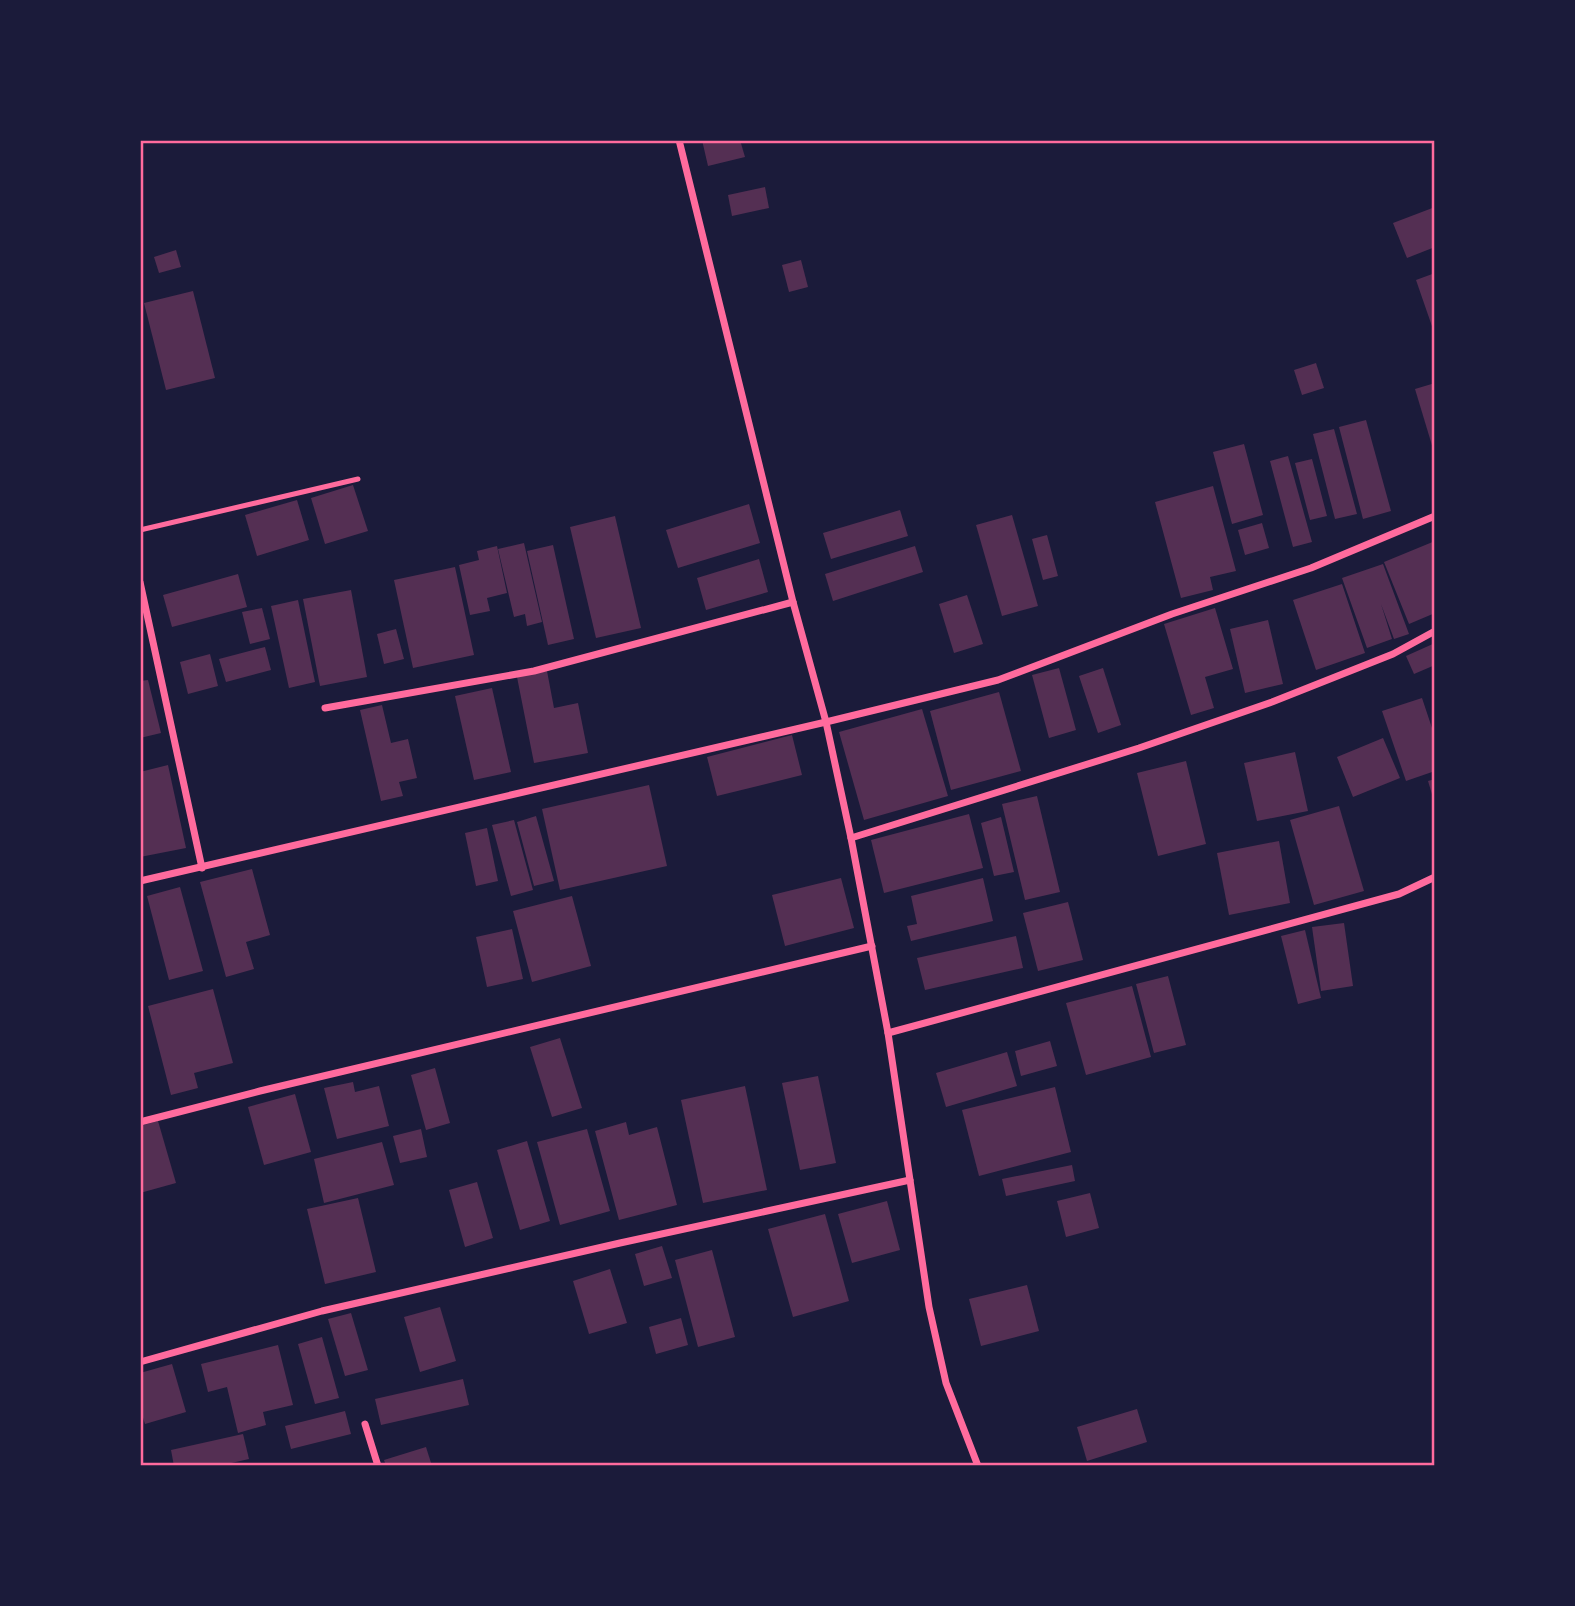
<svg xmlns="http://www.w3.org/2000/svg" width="1575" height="1606" font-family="'IBM Plex Sans',sans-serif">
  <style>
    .building { fill: #542f53 }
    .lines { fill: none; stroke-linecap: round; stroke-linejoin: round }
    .service { stroke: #ff6b9d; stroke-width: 5 }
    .minor { stroke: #ff6b9d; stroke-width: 7 }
    .neatline { fill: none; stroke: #ff6b9d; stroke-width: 2.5 }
  </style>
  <rect width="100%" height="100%" fill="#1b1b3a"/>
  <!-- building -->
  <g class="building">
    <path d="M 702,140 L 740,140 L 745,157 L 708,166 Z"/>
    <path d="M 765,187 L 769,208 L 732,216 L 728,195 Z"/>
    <path d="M 1435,207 L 1435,247 L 1407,258 L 1393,223 Z"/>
    <path d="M 176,250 L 181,267 L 159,273 L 154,257 Z"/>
    <path d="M 801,260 L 808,287 L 789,292 L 782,265 Z"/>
    <path d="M 1435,273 L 1435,335 L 1416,280 Z"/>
    <path d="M 193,291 L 215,378 L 166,390 L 144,303 Z"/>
    <path d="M 1316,363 L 1324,388 L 1302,395 L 1294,370 Z"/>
    <path d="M 1435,383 L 1435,452 L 1434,452 L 1415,389 Z"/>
    <path d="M 1366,420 L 1391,511 L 1363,519 L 1339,427 Z"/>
    <path d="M 1334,429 L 1357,514 L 1335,519 L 1313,434 Z"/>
    <path d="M 1244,444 L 1263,515 L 1232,524 L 1213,452 Z"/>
    <path d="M 1288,456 L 1312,542 L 1293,547 L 1270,461 Z"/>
    <path d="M 1312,459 L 1327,516 L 1310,520 L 1295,463 Z"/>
    <path d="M 353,485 L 368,531 L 325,544 L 311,498 Z"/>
    <path d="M 1213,486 L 1236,571 L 1210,577 L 1213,590 L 1181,598 L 1155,502 Z"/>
    <path d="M 297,500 L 309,540 L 257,556 L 245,515 Z"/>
    <path d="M 749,504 L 760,543 L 678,568 L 666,530 Z"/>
    <path d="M 900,510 L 908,536 L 831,559 L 823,533 Z"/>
    <path d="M 1012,515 L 1038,606 L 1002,616 L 976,525 Z"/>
    <path d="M 615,516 L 641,628 L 596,638 L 570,527 Z"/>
    <path d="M 1262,523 L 1269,548 L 1245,555 L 1238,530 Z"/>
    <path d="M 1047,535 L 1058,576 L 1043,580 L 1032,539 Z"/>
    <path d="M 1435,541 L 1435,613 L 1409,624 L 1384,562 Z"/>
    <path d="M 524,543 L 542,622 L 527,626 L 525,614 L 514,617 L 498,549 Z"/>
    <path d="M 553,545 L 574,639 L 548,645 L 527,551 Z"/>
    <path d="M 497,546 L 507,593 L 487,598 L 490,611 L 470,615 L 459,565 L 479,560 L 477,551 Z"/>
    <path d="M 915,546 L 923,572 L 833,601 L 825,574 Z"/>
    <path d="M 759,559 L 768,592 L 706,610 L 697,578 Z"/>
    <path d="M 1383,564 L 1409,634 L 1394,639 L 1381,604 L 1392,639 L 1367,648 L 1342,578 Z"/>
    <path d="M 455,567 L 474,655 L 413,668 L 394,580 Z"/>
    <path d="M 238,574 L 247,607 L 172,627 L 163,595 Z"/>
    <path d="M 1342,584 L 1365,653 L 1316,670 L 1293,600 Z"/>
    <path d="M 351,590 L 367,677 L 320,686 L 303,599 Z"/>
    <path d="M 967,595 L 983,644 L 954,653 L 939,604 Z"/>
    <path d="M 298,600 L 315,682 L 289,688 L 271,606 Z"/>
    <path d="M 262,608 L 270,639 L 250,644 L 242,612 Z"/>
    <path d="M 1215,608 L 1233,669 L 1205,677 L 1214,708 L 1191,715 L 1164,624 Z"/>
    <path d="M 1268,620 L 1283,684 L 1245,693 L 1230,629 Z"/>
    <path d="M 396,629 L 404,659 L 384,664 L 377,634 Z"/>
    <path d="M 1435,643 L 1435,665 L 1414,674 L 1406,656 Z"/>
    <path d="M 265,647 L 271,670 L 226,682 L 219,659 Z"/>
    <path d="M 210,654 L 218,686 L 188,694 L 180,662 Z"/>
    <path d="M 1059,668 L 1076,730 L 1049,738 L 1032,675 Z"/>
    <path d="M 1103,668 L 1121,725 L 1098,733 L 1079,676 Z"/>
    <path d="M 547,671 L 554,708 L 578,703 L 588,753 L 534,763 L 517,677 Z"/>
    <path d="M 148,680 L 161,733 L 140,738 L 140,681 Z"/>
    <path d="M 492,688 L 511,772 L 474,780 L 455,696 Z"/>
    <path d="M 999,692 L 1021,771 L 951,790 L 930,711 Z"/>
    <path d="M 1422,698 L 1435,737 L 1435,771 L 1406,781 L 1382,711 Z"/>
    <path d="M 382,705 L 391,743 L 408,739 L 417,778 L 399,782 L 403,796 L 381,801 L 360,710 Z"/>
    <path d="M 922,709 L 948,796 L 864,820 L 839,732 Z"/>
    <path d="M 792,735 L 802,775 L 717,796 L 707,757 Z"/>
    <path d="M 1383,738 L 1400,778 L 1353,797 L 1337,757 Z"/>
    <path d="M 1295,752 L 1308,811 L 1257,821 L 1244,763 Z"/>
    <path d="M 1186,761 L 1206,844 L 1158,856 L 1137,773 Z"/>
    <path d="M 168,765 L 186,848 L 140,857 L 140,772 Z"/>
    <path d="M 1435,779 L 1435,801 L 1434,801 L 1428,781 Z"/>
    <path d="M 649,785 L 667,866 L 560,890 L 542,809 Z"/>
    <path d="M 1037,796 L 1060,892 L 1025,900 L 1002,804 Z"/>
    <path d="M 1339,806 L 1364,891 L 1314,905 L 1290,820 Z"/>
    <path d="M 969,814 L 983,868 L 884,893 L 871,840 Z"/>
    <path d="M 536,816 L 554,881 L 534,886 L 517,822 Z"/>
    <path d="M 1001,817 L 1014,872 L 994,876 L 981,823 Z"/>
    <path d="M 514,820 L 533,890 L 511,896 L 492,825 Z"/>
    <path d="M 487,828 L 498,881 L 476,886 L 465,833 Z"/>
    <path d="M 1279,841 L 1290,903 L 1229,915 L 1217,853 Z"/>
    <path d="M 252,869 L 270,935 L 246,942 L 254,969 L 226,977 L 200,882 Z"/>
    <path d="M 841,878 L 854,928 L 785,946 L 772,895 Z"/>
    <path d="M 983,878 L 993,921 L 911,941 L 907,926 L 917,924 L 911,896 Z"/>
    <path d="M 180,887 L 203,971 L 169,980 L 147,896 Z"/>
    <path d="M 572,896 L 591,966 L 532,982 L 513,911 Z"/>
    <path d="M 1068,902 L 1083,960 L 1038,971 L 1023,913 Z"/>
    <path d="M 1344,923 L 1353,986 L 1321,991 L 1312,927 Z"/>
    <path d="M 512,929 L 523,979 L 487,987 L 476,937 Z"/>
    <path d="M 1305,930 L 1321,998 L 1298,1004 L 1281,936 Z"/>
    <path d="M 1016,936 L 1023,968 L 925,990 L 917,958 Z"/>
    <path d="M 1168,976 L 1186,1045 L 1154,1053 L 1136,984 Z"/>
    <path d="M 1132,986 L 1151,1057 L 1086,1075 L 1066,1003 Z"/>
    <path d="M 213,989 L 233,1063 L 194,1073 L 198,1088 L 171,1095 L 148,1006 Z"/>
    <path d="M 560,1038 L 582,1108 L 552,1117 L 530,1047 Z"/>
    <path d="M 1050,1041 L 1057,1066 L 1021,1076 L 1015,1051 Z"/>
    <path d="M 1007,1052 L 1017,1086 L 946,1107 L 936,1073 Z"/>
    <path d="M 435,1068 L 450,1123 L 426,1130 L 411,1075 Z"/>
    <path d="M 818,1076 L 836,1163 L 800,1170 L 782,1083 Z"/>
    <path d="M 353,1082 L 355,1092 L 379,1086 L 389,1126 L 337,1139 L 324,1088 Z"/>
    <path d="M 745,1086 L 767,1190 L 703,1203 L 681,1100 Z"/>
    <path d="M 1055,1087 L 1071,1152 L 979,1176 L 962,1110 Z"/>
    <path d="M 295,1094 L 311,1152 L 264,1165 L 248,1107 Z"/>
    <path d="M 158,1121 L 176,1183 L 140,1193 L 140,1126 Z"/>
    <path d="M 626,1122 L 629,1135 L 657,1127 L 677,1205 L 619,1220 L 595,1131 Z"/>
    <path d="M 421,1129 L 427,1157 L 400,1163 L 393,1136 Z"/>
    <path d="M 587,1129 L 610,1211 L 560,1225 L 537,1142 Z"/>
    <path d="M 527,1141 L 550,1221 L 520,1230 L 497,1150 Z"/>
    <path d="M 382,1142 L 394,1185 L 324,1203 L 314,1159 Z"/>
    <path d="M 1072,1165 L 1075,1181 L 1006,1196 L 1002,1179 Z"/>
    <path d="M 477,1182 L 493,1238 L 465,1247 L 449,1190 Z"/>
    <path d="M 1090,1193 L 1099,1228 L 1066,1237 L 1057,1201 Z"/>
    <path d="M 358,1198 L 376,1272 L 325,1284 L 307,1209 Z"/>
    <path d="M 887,1201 L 900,1250 L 852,1263 L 838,1214 Z"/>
    <path d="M 825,1214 L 849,1301 L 793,1317 L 768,1229 Z"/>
    <path d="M 662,1246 L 672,1278 L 644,1286 L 635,1254 Z"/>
    <path d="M 712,1250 L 735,1337 L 698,1347 L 675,1260 Z"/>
    <path d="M 610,1269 L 627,1323 L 589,1334 L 573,1281 Z"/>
    <path d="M 1027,1285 L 1039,1331 L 981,1346 L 969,1299 Z"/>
    <path d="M 440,1307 L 456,1361 L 420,1372 L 404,1317 Z"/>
    <path d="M 351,1313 L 368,1370 L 345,1376 L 328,1319 Z"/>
    <path d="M 681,1318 L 688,1345 L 656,1354 L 649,1327 Z"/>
    <path d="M 322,1337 L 339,1398 L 315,1404 L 298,1344 Z"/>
    <path d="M 278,1345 L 293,1405 L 263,1412 L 266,1425 L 238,1433 L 227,1387 L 208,1392 L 201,1364 Z"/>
    <path d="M 172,1364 L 186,1412 L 145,1424 L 140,1408 L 140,1373 Z"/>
    <path d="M 463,1379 L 469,1405 L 381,1425 L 375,1399 Z"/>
    <path d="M 1137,1409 L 1147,1442 L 1087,1461 L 1077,1427 Z"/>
    <path d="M 345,1411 L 351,1434 L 291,1449 L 285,1426 Z"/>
    <path d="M 243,1434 L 249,1459 L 218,1466 L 174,1466 L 171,1450 Z"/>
    <path d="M 426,1447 L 432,1466 L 386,1466 L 384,1460 Z"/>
  </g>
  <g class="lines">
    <!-- service -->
    <path class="service" d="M 140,530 L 358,479"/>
    <!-- minor -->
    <g class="minor">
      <path d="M 679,140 L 793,602 L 826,722 L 851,838 L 888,1033 L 929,1307 L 946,1383 L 978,1466"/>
      <path d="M 140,582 L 202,868"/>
      <path d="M 325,708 L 534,671 L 793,602"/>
      <path d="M 851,838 L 1139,748 L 1272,702 L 1393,654 L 1435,631"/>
      <path d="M 140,881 L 826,722 L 998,680 L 1172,614 L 1311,568 L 1435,516"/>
      <path d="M 888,1033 L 1399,894 L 1435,877"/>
      <path d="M 140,1122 L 260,1091 L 872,946"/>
      <path d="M 140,1362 L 322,1311 L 620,1243 L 910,1180"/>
      <path d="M 365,1424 L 378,1466"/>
    </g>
  </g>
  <!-- border -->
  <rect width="1575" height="1606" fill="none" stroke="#1b1b3a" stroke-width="284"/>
  <rect x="142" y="142" width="1291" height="1322" class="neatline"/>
</svg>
